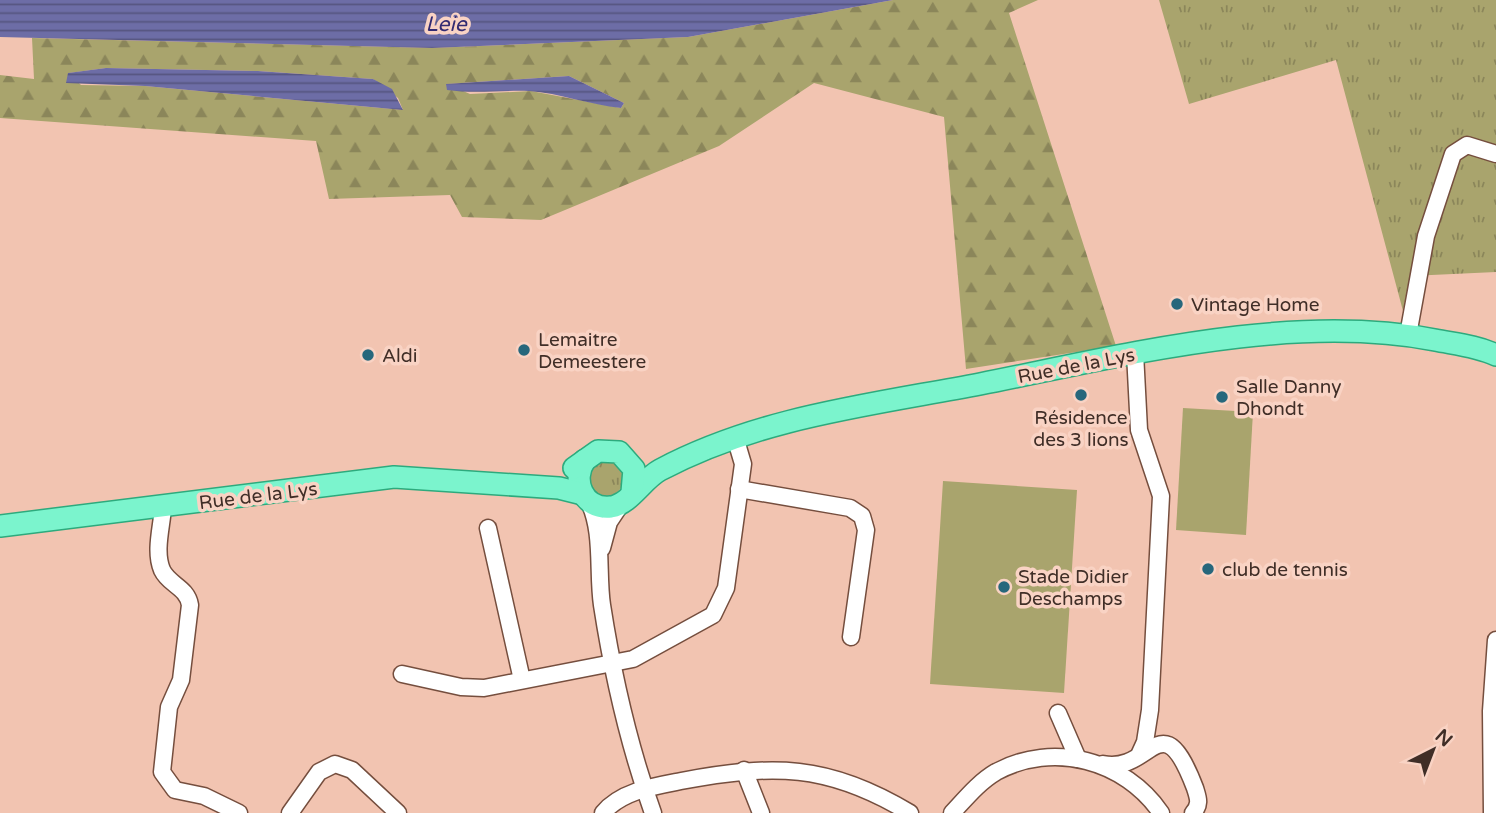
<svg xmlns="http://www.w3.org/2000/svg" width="1496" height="813" font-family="'Varela Round',sans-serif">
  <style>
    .grass { fill: url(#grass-tufts) }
    .forest { fill: url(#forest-firs); fill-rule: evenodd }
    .pitch { fill: #a9a46d }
    .water { fill: url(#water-rules) }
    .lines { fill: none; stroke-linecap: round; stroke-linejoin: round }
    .minor-casing { stroke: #754e3e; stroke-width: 19 }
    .major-casing { stroke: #2daa7d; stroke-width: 24 }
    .minor { stroke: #fff; stroke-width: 16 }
    .major { stroke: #7bf4cd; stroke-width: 21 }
    .poi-dot { fill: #27677c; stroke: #f9d3c4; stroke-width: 2.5 }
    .labels { text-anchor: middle; stroke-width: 7; stroke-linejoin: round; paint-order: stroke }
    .poi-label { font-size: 19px; fill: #402e27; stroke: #f9d3c4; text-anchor: start }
    .street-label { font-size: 19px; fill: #402e27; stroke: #f9d3c4 }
    .water-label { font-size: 21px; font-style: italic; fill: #332b72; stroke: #f9d3c4 }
  </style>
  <defs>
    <pattern id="grass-tufts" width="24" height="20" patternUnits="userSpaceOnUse" patternTransform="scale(1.75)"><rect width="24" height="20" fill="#a9a46d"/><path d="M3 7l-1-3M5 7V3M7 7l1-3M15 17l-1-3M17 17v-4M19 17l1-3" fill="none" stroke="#8b865a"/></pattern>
    <pattern id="forest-firs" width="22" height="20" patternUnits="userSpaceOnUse" patternTransform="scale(1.75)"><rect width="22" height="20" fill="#a9a46d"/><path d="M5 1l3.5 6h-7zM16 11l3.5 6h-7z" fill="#8b865a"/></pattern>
    <pattern id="water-rules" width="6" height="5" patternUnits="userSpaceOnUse" patternTransform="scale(1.75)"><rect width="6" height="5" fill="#6d6da6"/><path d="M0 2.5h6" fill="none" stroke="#565580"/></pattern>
  </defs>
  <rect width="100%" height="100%" fill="#f2c4b1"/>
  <!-- grass -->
  <g class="grass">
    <path d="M 1159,0 L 1496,0 L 1496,272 L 1410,276 L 1403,311 L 1336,60 L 1189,104 Z"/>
    <circle cx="606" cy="478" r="18"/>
  </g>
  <!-- forest -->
  <path class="forest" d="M 893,0 L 1038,0 L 1009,13 L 1116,346 L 966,369 L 944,117 L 814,83 L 719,146 L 541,220 L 462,217 L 450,195 L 329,199 L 316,141 L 0,118 L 0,75 L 34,79 L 32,38 L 432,48 L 688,37 ZM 106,68 L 258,71 L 373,79 L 398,98 L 403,110 L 145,86 L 81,85 L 69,73 ZM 569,76 L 624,103 L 621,108 L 531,91 L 470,94 L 447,84 Z"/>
  <!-- pitch -->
  <g class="pitch">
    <path d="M 1183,408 L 1253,412 L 1246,535 L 1176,530 Z"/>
    <path d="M 943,481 L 1077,490 L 1064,693 L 930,684 Z"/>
  </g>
  <!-- water -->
  <g class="water">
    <path d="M 0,0 L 893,0 L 688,37 L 432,48 L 0,37 Z"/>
    <path d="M 106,68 L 258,71 L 373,79 L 392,89 L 403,110 L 145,86 L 66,83 L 68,73 Z"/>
    <path d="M 569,76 L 624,103 L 621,108 C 590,105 559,93 529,91 C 501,90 475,94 447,90 L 446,84 Z"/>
  </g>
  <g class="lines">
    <!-- minor casing -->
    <g class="minor-casing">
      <g id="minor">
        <path d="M 1408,335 L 1426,236 L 1453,154 L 1467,145 L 1496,154"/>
        <path d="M 1135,353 L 1139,430 L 1161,496 L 1150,710 L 1145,742 L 1140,753"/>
        <path d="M 739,489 L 850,508 L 862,516 L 866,530 L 851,637"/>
        <path d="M 588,500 C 604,531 597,572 602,605 C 613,676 629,746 653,813"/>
        <path d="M 163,507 C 162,526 154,551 162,570 C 169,585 187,587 190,605 L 181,680 L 169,707 L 162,772 L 175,790 L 204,796 L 239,813"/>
        <path d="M 488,528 L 522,680"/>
        <path d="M 602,548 L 609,522 L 621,504"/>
        <path d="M 402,674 L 461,687 L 484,688 L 633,659 L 713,615 L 726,588 L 743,464 L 735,437"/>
        <path d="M 1058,713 L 1078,759"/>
        <path d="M 1103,764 C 1152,774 1161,699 1195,788 C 1198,798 1201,804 1193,813"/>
        <path d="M 744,770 L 761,813"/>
        <path d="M 290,813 L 319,772 L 335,764 L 352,770 L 398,813"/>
        <path d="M 603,813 C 621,791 655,786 681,781 C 773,764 827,763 910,813"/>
        <path d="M 952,813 C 966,798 979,782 996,772 C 1053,741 1125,760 1161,813"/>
        <path d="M 1492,813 L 1491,711 L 1496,640"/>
      </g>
    </g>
    <!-- major casing -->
    <g class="major-casing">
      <g id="major">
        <path d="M 585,460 C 571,480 583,510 611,507 C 630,504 643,479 660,470 C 760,417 870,405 980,384 C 1122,356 1291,312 1435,340 C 1455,344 1477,346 1496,355"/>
        <path d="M 574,468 L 598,451 L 619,452 L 634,469 L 632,492"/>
        <path d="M 0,526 L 394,477 L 559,488 L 583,494"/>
      </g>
    </g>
    <!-- minor -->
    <use href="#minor" class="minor"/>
    <!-- major -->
    <use href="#major" class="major"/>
  </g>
  <!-- markers -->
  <g class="poi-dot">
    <circle cx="1177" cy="304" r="7"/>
    <circle cx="524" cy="350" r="7"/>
    <circle cx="368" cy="355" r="7"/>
    <circle cx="1081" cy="395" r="7"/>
    <circle cx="1222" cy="397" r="7"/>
    <circle cx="1208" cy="569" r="7"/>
    <circle cx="1004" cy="587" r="7"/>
  </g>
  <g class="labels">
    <!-- poi labels -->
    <g class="poi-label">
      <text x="1191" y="311">Vintage Home</text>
      <text x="538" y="346">Lemaitre<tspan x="538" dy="22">Demeestere</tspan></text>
      <text x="382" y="362">Aldi</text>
      <text x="1236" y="393">Salle Danny<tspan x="1236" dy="22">Dhondt</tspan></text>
      <text x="1081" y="424" text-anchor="middle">Résidence<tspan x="1081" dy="22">des 3 lions</tspan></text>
      <text x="1222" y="576">club de tennis</text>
      <text x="1018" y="583">Stade Didier<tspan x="1018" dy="22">Deschamps</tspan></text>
    </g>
    <!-- street labels -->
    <g class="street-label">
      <text transform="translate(1076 365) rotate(-11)" y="7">Rue de la Lys</text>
      <text transform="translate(258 495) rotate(-7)" y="7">Rue de la Lys</text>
    </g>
    <!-- water labels -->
    <g class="water-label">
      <text x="446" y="31">Leie</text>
    </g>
  </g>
  <!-- north arrow -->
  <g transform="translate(1433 750) rotate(42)" stroke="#f9d3c4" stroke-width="5" paint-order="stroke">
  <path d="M0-5L12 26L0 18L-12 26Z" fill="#402e27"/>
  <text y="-10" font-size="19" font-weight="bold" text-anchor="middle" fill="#402e27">N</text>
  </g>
</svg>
